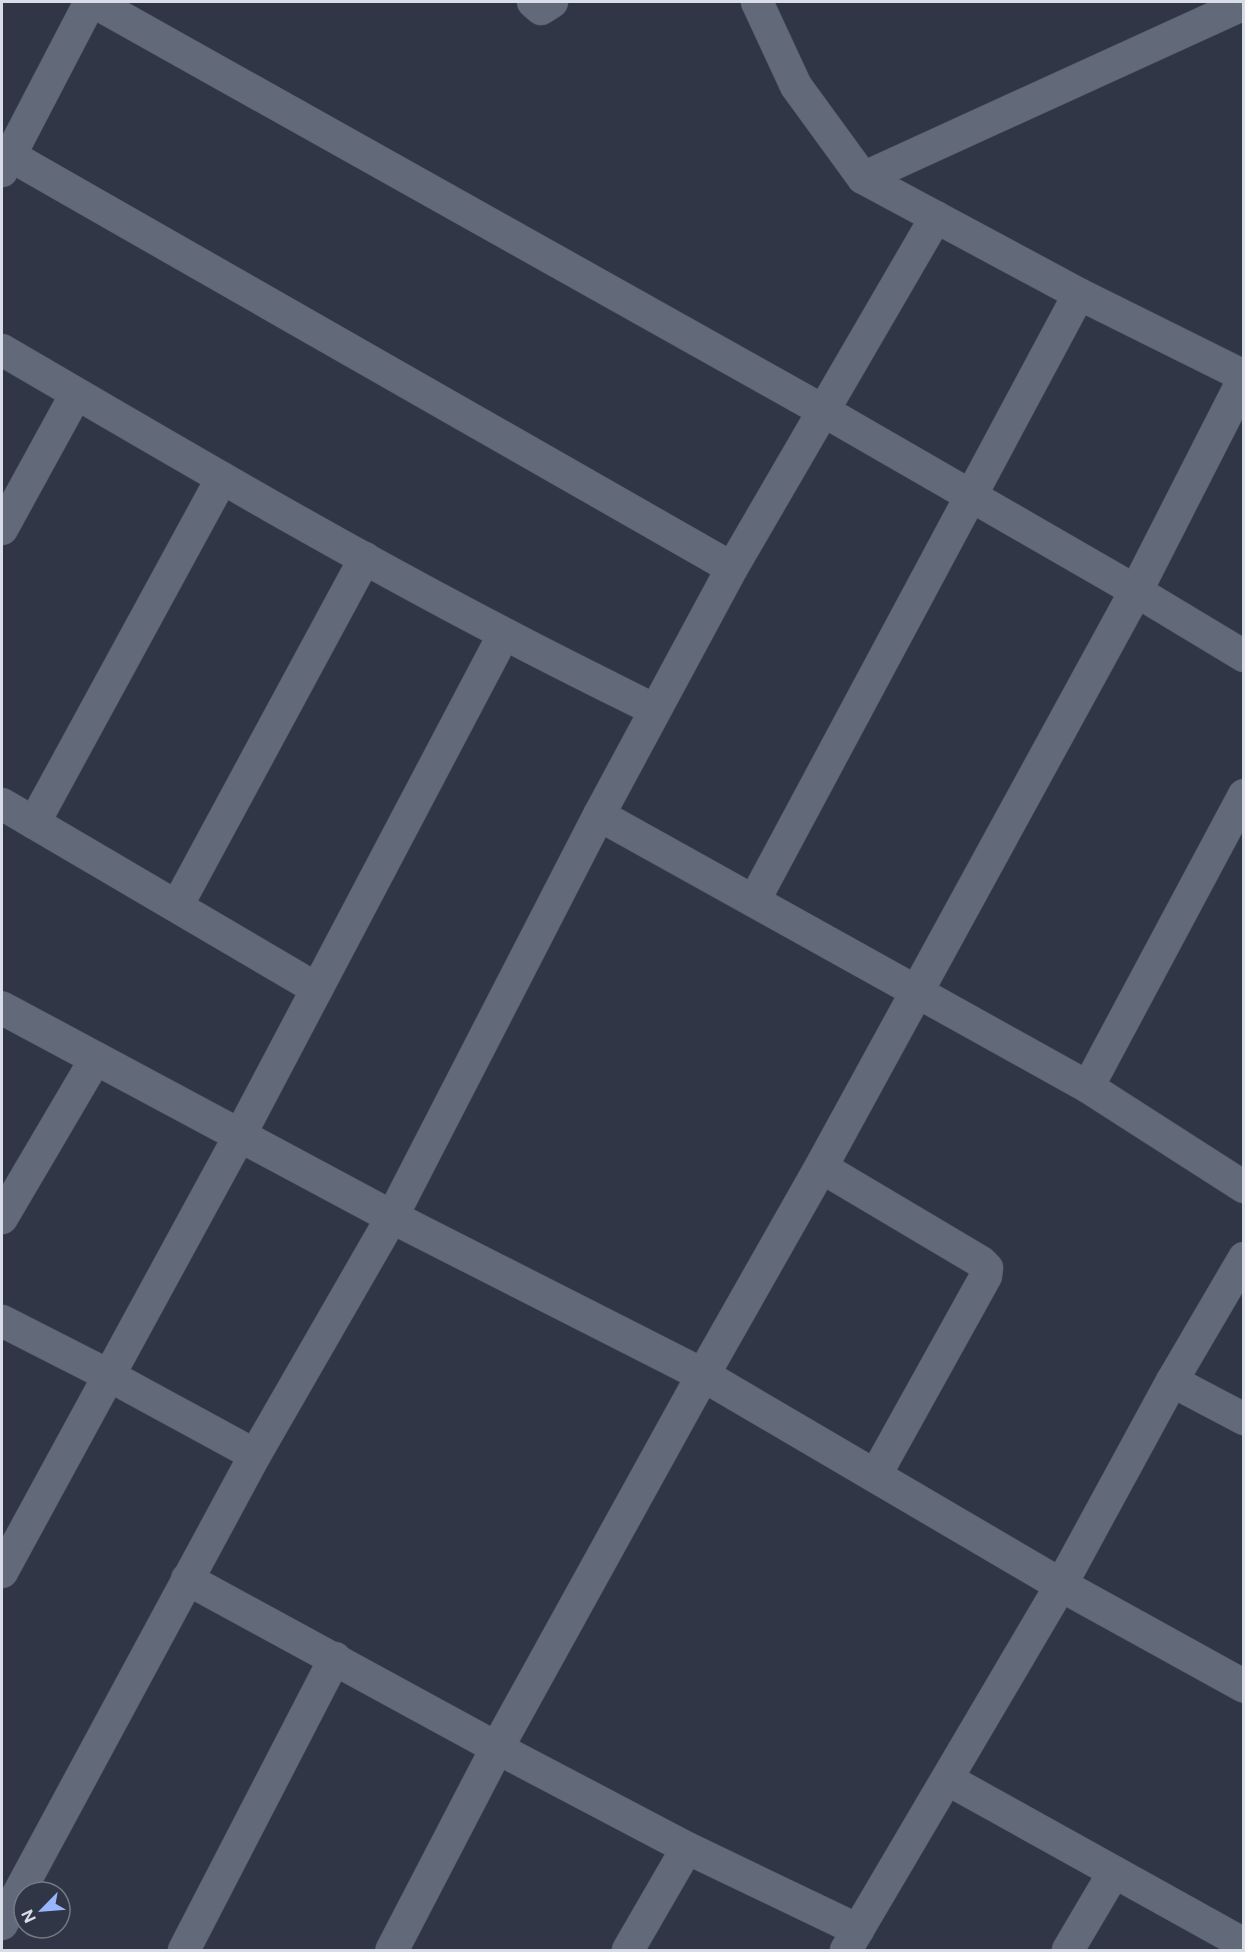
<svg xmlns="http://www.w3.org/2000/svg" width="1245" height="1952" font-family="'Public Sans',sans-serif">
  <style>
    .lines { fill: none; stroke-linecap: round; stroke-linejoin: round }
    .street-casing { stroke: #4e5360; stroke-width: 33 }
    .secondary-casing { stroke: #4e5360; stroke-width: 34 }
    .street { stroke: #626979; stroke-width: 32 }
    .secondary { stroke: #626979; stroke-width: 33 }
  </style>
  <rect width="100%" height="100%" fill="#303645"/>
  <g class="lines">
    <!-- street casing -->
    <g class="street-casing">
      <g id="street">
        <path d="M 94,2 L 822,410 L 1136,591 L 1244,656"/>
        <path d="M 533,2 L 541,9 L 552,2"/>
        <path d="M 757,2 L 796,86 L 863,178 L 1079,294 L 1244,376"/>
        <path d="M 2,151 L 732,568"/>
        <path d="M 2,171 L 90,2"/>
        <path d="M 863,178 L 1244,4"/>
        <path d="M 2,350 C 168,447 334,545 505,634 C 554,660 605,685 655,710"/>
        <path d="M 2,529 L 76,394"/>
        <path d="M 2,804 L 317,989"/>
        <path d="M 599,815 L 1088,1087 L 1244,1187"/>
        <path d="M 34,823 L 222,478"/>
        <path d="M 754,901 L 1079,294"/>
        <path d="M 177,906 L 365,558"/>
        <path d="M 1088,1087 L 1244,795"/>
        <path d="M 821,1167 L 981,1262 L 987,1268 L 986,1276 L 875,1476"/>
        <path d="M 2,1218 L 96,1058"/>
        <path d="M 2,1321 L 108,1375 L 255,1455"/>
        <path d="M 1172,1381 L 1244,1419"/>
        <path d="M 2,1572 L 240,1135 L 504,634"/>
        <path d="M 187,1579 L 497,1748 L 687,1848 L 858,1930"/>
        <path d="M 947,1779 L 1244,1944"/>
        <path d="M 2,1924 L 255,1455 L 392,1217 L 599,815 L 732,568 L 936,217"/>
        <path d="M 184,1950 L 335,1658"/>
        <path d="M 628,1950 L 687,1848"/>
        <path d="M 846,1950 L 1061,1585 L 1172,1381 L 1244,1258"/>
        <path d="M 1068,1950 L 1114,1872"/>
      </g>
    </g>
    <!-- secondary casing -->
    <g class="secondary-casing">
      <g id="secondary">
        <path d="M 2,1008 L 392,1217 L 703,1375 L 1061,1585 L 1244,1686"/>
        <path d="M 392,1950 L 497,1748 L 703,1375 L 821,1167 L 1136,591 L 1244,379"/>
      </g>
    </g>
    <!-- street -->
    <use href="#street" class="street"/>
    <!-- secondary -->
    <use href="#secondary" class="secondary"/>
  </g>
  <!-- border -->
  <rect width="1245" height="1952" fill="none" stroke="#d9dde7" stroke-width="6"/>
  <!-- north arrow -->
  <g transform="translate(42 1910) rotate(245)"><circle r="28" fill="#303645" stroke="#747986" stroke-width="1.5"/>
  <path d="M0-4.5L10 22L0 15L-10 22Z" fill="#99b5fd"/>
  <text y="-9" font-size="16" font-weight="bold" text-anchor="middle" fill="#d9dde7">N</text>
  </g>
</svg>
